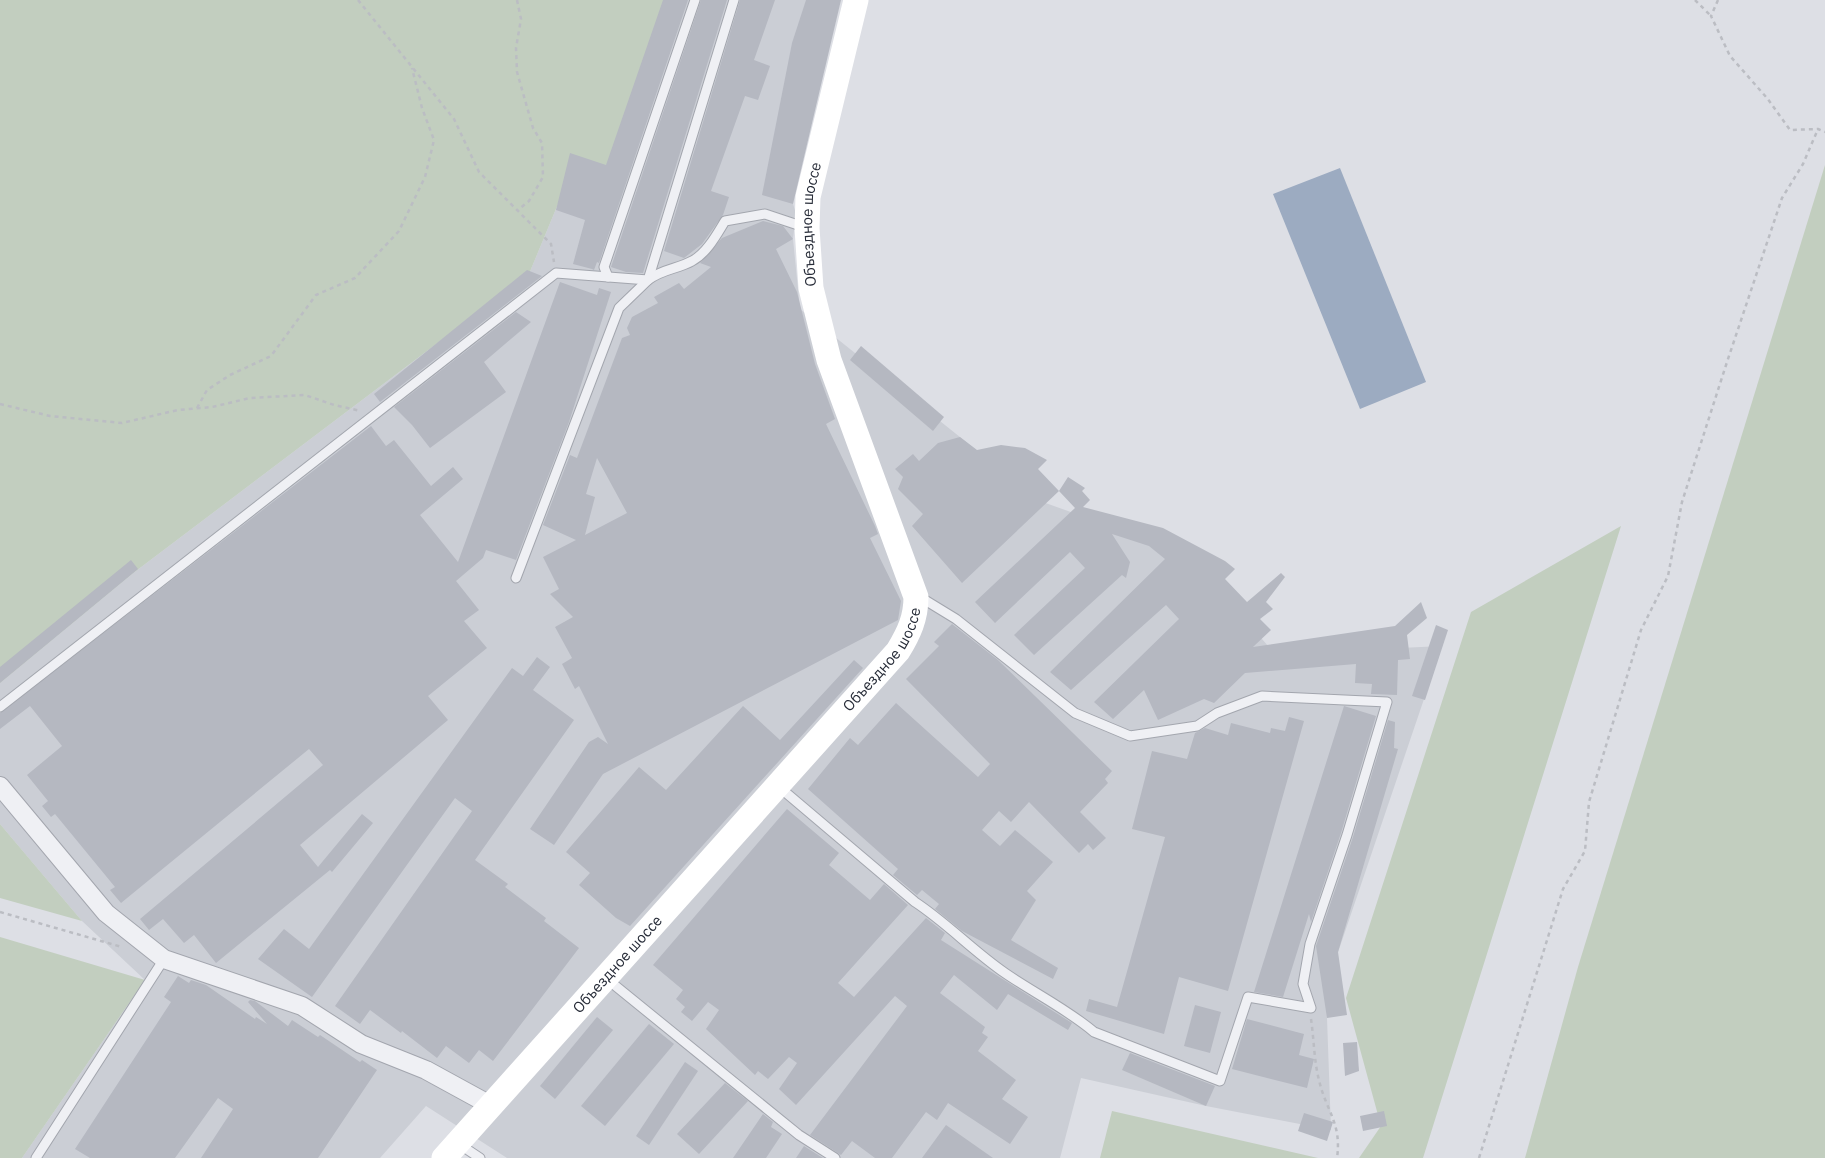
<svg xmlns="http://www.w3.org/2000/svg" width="1825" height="1158" font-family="'IBM Plex Sans',sans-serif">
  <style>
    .built { fill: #cbced5 }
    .green { fill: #c2cebf }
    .water { fill: #9cabc1 }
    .building { fill: #b5b8c1; fill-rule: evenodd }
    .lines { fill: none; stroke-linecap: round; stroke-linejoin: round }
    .lane-casing { stroke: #a3a6ae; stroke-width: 11 }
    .street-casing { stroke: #a3a6ae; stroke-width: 20 }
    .path { stroke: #bbbdc3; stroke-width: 2.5; stroke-dasharray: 4 4; stroke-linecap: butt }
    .lane { stroke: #eff0f4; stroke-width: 9 }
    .street { stroke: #eff0f4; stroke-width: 18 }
    .secondary { stroke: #fff; stroke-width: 25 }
    .labels { text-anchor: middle; stroke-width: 4.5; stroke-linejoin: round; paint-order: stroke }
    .street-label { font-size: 15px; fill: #282d39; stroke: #eceef3 }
  </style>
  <rect width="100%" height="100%" fill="#dddfe5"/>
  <!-- built -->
  <path class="built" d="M 667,0 L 836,0 L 789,190 L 796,214 L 793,239 L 800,309 L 1040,501 L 1188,554 L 1275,654 L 1442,646 L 1331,973 L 1327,1018 L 1331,1130 L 1206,1106 L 1081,1078 L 1060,1158 L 507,1158 L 426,1106 L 380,1158 L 22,1158 L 145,980 L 82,921 L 0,824 L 0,683 L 132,574 L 529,274 L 563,192 Z"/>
  <!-- green -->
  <g class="green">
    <path d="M 0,0 L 667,0 L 615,159 L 563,192 L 529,274 L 132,574 L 0,683 Z"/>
    <path d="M 1825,165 L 1825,1158 L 1525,1158 L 1578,967 Z"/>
    <path d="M 1621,526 L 1423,1158 L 1359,1158 L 1381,1126 L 1346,998 L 1471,612 Z"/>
    <path d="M 0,824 L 82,921 L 0,898 Z"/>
    <path d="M 0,937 L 145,980 L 22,1158 L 0,1158 Z"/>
    <path d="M 1112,1111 L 1318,1158 L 1100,1158 Z"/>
  </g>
  <!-- water -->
  <path class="water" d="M 1340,168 L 1426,382 L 1360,409 L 1273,194 Z"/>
  <!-- building -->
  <g class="building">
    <path d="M 663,0 L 688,0 L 599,263 L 597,262 L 594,270 L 592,269 L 573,264 L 585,220 L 556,210 L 570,153 L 606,165 Z"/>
    <path d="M 701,0 L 727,0 L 643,273 L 626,272 L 611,267 Z"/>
    <path d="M 740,0 L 775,0 L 754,60 L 770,66 L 758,100 L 745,96 L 711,191 L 729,197 L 723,215 L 702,244 L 684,258 L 664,251 Z"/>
    <path d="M 806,0 L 841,0 L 793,204 L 762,195 L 792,43 Z"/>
    <path d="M 763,221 L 783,226 L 793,239 L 776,249 L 797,292 L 815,364 L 835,419 L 826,424 L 875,526 L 878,534 L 870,538 L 901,601 L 898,620 L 603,774 L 554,845 L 530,829 L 589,742 L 598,737 L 608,744 L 579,686 L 575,689 L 562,664 L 572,658 L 555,627 L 573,617 L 550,594 L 559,589 L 543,557 L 576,540 L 543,525 L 570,455 L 577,458 L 622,338 L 630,335 L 627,328 L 632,317 L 658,303 L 654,297 L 679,283 L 684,289 L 711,267 L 700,263 L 722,238 ZM 597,458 L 627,513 L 585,535 L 595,497 L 586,494 Z"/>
    <path d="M 527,270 L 542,276 L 380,402 L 374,394 Z"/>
    <path d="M 560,282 L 597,295 L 599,288 L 611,292 L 569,422 L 516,560 L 486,550 L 483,558 L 456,581 L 479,610 L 464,621 L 487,648 L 428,696 L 448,720 L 300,845 L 318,867 L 362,814 L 373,823 L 332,872 L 330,870 L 216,963 L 194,935 L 184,943 L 163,919 L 149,930 L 140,919 L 323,765 L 309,749 L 121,903 L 110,890 L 115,887 L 55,814 L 51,817 L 42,806 L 48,801 L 27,775 L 62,746 L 30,706 L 0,729 L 0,713 L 371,426 L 386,446 L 394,440 L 431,486 L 453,467 L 463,479 L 420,515 L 458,562 Z"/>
    <path d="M 516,312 L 531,322 L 484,362 L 506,392 L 430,448 L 412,425 L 394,407 Z"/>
    <path d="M 861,346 L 944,417 L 933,431 L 850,360 Z"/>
    <path d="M 960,437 L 977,450 L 1001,445 L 1025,448 L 1047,460 L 1038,469 L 1059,491 L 962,583 L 912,526 L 923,514 L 898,489 L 903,477 L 895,469 L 913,454 L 919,461 L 938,443 Z"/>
    <path d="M 1068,477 L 1085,488 L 1082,491 L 1090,500 L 1083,507 L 1163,528 L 1225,561 L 1235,569 L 1225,579 L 1247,602 L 1281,573 L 1285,577 L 1266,602 L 1273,609 L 1260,619 L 1271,630 L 1253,647 L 1395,626 L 1421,602 L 1427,618 L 1407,635 L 1410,659 L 1398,660 L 1397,695 L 1371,694 L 1372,684 L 1355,683 L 1356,664 L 1245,673 L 1214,703 L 1204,699 L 1158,720 L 1144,690 L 1113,719 L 1094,702 L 1179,619 L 1166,605 L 1071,690 L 1050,672 L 1165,559 L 1149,546 L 1112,534 L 1130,562 L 1126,578 L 1122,575 L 1034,655 L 1014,635 L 1085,568 L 1070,552 L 995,623 L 975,602 L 1075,508 L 1059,491 Z"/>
    <path d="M 131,560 L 138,569 L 0,683 L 0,667 Z"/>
    <path d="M 952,624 L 998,660 L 1112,771 L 1105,779 L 1108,783 L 1080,812 L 1106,838 L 1093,850 L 1088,844 L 1079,853 L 1029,802 L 1011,822 L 999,811 L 982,830 L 1000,846 L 1015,830 L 1053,862 L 1027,891 L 1036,900 L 1011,940 L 1058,968 L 1053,979 L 962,931 L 935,909 L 939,904 L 922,890 L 917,895 L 893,875 L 898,869 L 808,789 L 850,738 L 858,745 L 896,703 L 978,777 L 990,764 L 906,679 L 939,646 L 934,642 Z"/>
    <path d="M 1436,625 L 1448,630 L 1425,700 L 1412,696 Z"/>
    <path d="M 537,657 L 550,667 L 533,690 L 574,720 L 475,860 L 508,884 L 505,887 L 546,918 L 544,921 L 579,948 L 493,1061 L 479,1050 L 469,1063 L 446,1046 L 437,1058 L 402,1031 L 401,1033 L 370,1010 L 360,1024 L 335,1006 L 472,811 L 455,798 L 312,997 L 258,959 L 284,929 L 309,949 L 512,668 L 523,676 Z"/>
    <path d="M 854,660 L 863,668 L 630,926 L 616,918 L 579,885 L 590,873 L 566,852 L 639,767 L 666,790 L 743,706 L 780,740 Z"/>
    <path d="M 1344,706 L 1376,716 L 1341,833 L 1311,922 L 1309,914 L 1283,997 L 1254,992 Z"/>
    <path d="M 1289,717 L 1304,721 L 1228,991 L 1179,977 L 1164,1034 L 1086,1011 L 1089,999 L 1117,1007 L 1165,837 L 1132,829 L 1152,751 L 1187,759 L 1195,733 L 1205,728 L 1228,735 L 1231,723 L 1270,733 L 1271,728 L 1285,731 Z"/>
    <path d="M 1388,720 L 1395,722 L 1394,748 L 1398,749 L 1338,952 L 1347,1015 L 1327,1018 L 1316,946 L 1353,837 Z"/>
    <path d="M 787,809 L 839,853 L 829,865 L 870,900 L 884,884 L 908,905 L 838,983 L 854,997 L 926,918 L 945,933 L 941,940 L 1072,1023 L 1068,1030 L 1008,994 L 997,1010 L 954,975 L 940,993 L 985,1027 L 982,1033 L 988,1037 L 978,1051 L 1016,1080 L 1002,1099 L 1028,1117 L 1010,1144 L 948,1103 L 937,1120 L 926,1112 L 892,1158 L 875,1158 L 852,1141 L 841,1155 L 810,1135 L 907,1006 L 895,996 L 796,1105 L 779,1089 L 797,1063 L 789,1057 L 768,1079 L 758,1071 L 755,1075 L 706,1029 L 719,1010 L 708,1002 L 692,1021 L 681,1012 L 685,1007 L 676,999 L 683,990 L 653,965 Z"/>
    <path d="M 178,976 L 189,983 L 191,980 L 206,985 L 255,1019 L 256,1017 L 267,1024 L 248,1002 L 250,1000 L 255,1001 L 288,1026 L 292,1020 L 318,1037 L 320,1035 L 360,1062 L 362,1060 L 377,1070 L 318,1158 L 201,1158 L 233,1109 L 218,1098 L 175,1158 L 90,1158 L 75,1149 L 171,1002 L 164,997 Z"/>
    <path d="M 1195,1005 L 1221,1012 L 1210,1053 L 1184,1046 Z"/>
    <path d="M 597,1017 L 613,1030 L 555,1099 L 540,1086 Z"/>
    <path d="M 1247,1019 L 1304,1034 L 1299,1055 L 1314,1059 L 1307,1088 L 1232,1069 Z"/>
    <path d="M 649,1024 L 674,1044 L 605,1126 L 581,1106 Z"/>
    <path d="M 1357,1042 L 1359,1071 L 1345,1076 L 1343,1043 Z"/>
    <path d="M 1130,1053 L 1215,1086 L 1206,1106 L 1122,1070 Z"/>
    <path d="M 685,1062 L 698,1071 L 649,1145 L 636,1136 Z"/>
    <path d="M 725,1083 L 748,1101 L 699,1154 L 677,1134 Z"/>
    <path d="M 1384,1111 L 1387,1126 L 1363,1131 L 1360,1116 Z"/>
    <path d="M 1304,1113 L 1333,1122 L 1327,1141 L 1298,1131 Z"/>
    <path d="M 763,1114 L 773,1122 L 771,1127 L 782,1134 L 766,1158 L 733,1158 Z"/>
    <path d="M 946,1125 L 993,1158 L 922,1158 Z"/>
    <path d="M 804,1146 L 823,1158 L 796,1158 Z"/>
  </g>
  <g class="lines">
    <!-- lane casing -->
    <g class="lane-casing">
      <g id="lane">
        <path d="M 608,277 L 604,267 L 695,0"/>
        <path d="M 516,578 L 619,308 L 648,280 L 734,0"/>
        <path d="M 0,707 L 556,273 L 648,280 C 662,269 678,269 692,261 C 707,253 717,234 725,221 L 765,214 L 804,227"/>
        <path d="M 778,786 L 915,902 C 947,923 973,951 1005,973 C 1034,993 1067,1009 1094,1032 L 1220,1081 L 1248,997 L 1311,1008 L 1303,984 L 1310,944 L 1347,835 L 1387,702 L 1262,696 L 1217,713 L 1197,726 L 1130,736 L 1075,713 L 956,619 L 920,597"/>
        <path d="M 607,979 L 799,1135 L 835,1158"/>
        <path d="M 459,1144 L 480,1158"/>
        <path d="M 36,1158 L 164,959"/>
      </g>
    </g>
    <!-- street casing -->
    <g class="street-casing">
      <path id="street" d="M 0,786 L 106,913 L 164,959 L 302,1006 L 361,1044 L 426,1070 L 490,1105"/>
    </g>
    <!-- path -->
    <g class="path">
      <path d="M 358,0 L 454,119 L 479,172 L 551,244 L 554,262"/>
      <path d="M 517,0 L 521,19 L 516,48 L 517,72 L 533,128 L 542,143 L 543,177 L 529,201 L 518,210"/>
      <path d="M 1695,0 L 1711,16"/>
      <path d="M 1718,0 L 1711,16 L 1730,56 L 1767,98 L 1790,130 L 1818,129 L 1825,132"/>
      <path d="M 0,404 L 50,416 L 122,423 L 178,410 L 212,407 L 250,398 L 305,395 L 334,405 L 361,411"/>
      <path d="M 197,408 L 207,390 L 230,375 L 271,356 L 316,295 L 355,278 L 399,231 L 425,177 L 434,140 L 422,108 L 412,68"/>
      <path d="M 0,912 L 122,947"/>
      <path d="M 1311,1019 C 1314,1039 1314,1061 1319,1080 C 1326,1111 1342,1123 1337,1158"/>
      <path d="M 1479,1158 L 1563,889 L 1585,851 L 1589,802 L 1641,630 L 1668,576 L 1682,502 L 1727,362 L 1782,198 L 1803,164 L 1818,129"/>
    </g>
    <!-- lane -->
    <use href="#lane" class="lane"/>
    <!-- street -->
    <use href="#street" class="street"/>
    <!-- secondary -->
    <path class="secondary" id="s1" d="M 444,1158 L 898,651 C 909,633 916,618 916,597 L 829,360 L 811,288 L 807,228 L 808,197 L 856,0"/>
  </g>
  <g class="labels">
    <!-- street labels -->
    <g class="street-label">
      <text dy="5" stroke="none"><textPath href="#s1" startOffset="1129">Объездное шоссе</textPath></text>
      <text dy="5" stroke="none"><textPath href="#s1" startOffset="665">Объездное шоссе</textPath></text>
      <text dy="5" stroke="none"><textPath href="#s1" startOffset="260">Объездное шоссе</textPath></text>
    </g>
  </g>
</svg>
